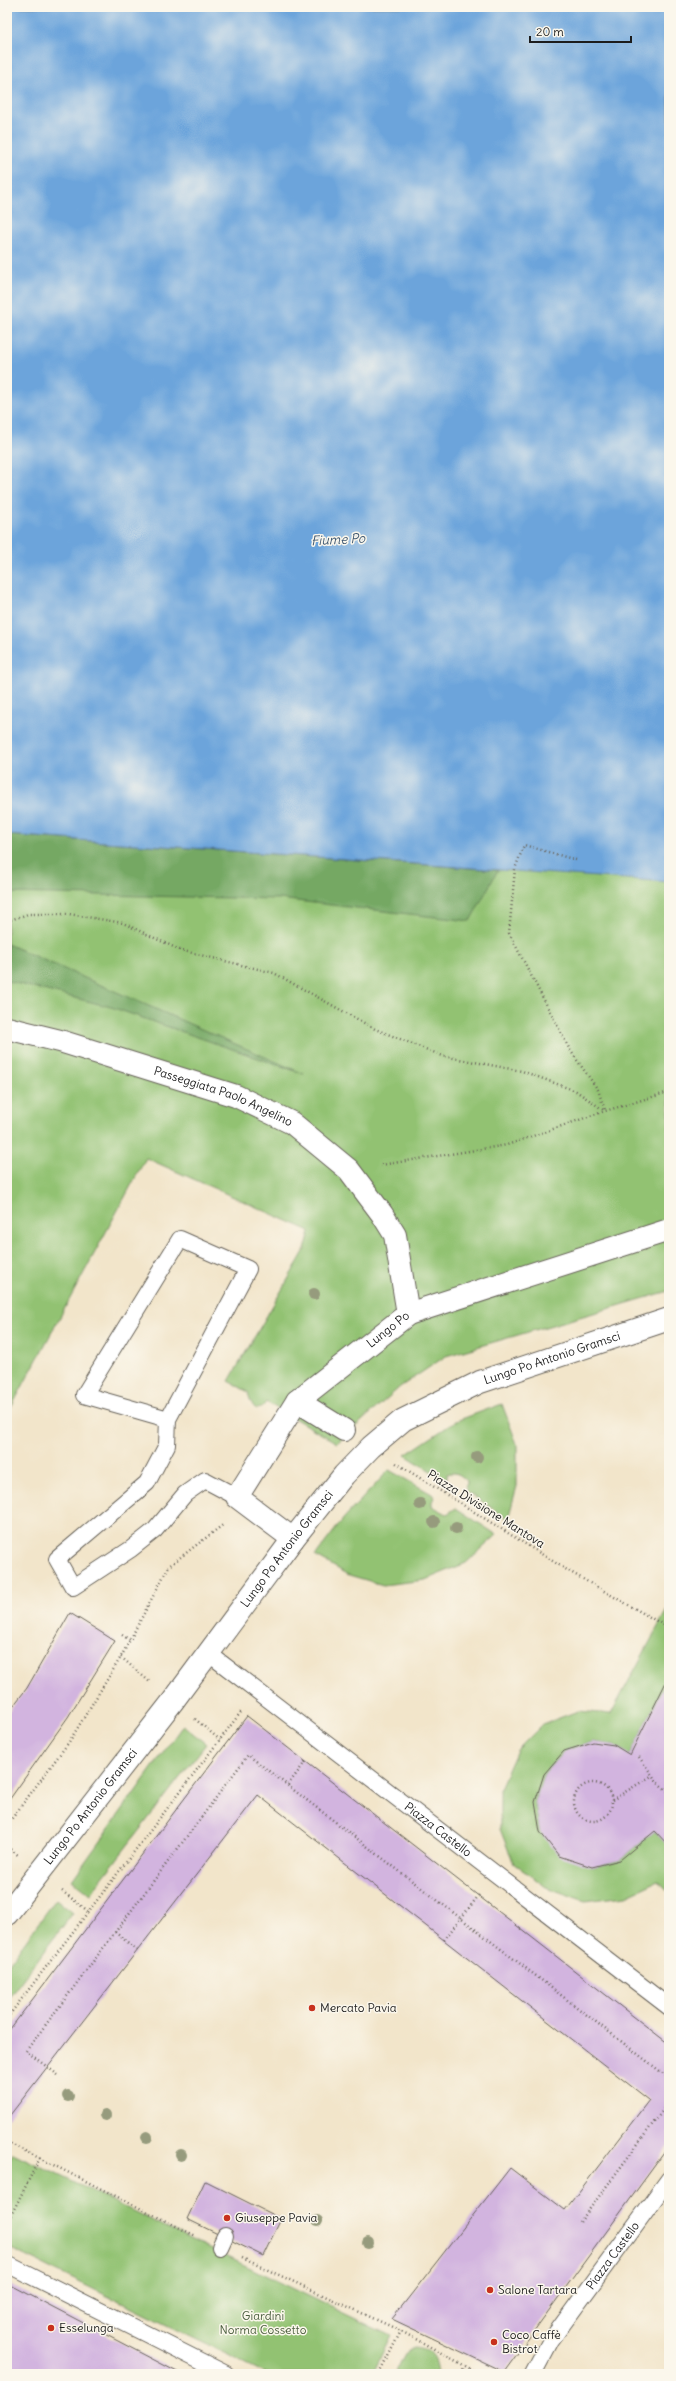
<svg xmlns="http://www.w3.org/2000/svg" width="676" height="2381" font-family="Delius,sans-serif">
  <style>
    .green { fill: #92c272; stroke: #576f47 }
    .forest { fill: #75a864; stroke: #486240 }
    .water { fill: #6ca4db; stroke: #44607c }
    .building { fill: #d2b4df }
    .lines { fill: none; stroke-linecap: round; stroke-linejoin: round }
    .lane-casing { stroke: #676259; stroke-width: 18 }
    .street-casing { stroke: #676259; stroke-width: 24 }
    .primary-casing { stroke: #676259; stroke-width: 24 }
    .path { stroke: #676259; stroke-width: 2.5; stroke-dasharray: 1 3; stroke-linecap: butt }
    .lane { stroke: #fff; stroke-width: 16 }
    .street { stroke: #fff; stroke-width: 22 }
    .primary { stroke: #fff; stroke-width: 22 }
    .tree { fill: #969b7d }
    .poi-dot { fill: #c8321e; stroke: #fbf7ec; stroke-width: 1.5 }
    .labels { text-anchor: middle; stroke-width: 3; stroke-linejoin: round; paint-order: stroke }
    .street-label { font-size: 12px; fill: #1c1c1c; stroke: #fbf7ec }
    .poi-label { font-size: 12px; fill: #1c1c1c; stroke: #fbf7ec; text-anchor: start }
    .park-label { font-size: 12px; fill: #4b5e3e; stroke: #fbf7ec }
    .water-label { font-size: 13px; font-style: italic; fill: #405972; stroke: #fbf7ec }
  </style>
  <rect width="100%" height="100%" fill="#fbf7ec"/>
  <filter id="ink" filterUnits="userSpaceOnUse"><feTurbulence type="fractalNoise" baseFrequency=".025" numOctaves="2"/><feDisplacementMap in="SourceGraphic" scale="8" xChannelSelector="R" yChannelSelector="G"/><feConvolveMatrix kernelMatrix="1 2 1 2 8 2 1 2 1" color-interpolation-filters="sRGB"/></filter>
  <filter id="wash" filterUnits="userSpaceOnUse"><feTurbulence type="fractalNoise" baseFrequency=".012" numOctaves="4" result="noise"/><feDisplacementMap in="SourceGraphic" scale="16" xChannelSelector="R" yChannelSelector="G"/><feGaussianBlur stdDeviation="0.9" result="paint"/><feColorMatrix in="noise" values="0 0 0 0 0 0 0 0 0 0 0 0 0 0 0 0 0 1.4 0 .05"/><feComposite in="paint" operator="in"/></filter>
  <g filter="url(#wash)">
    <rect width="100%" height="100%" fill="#f2e5ca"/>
    <!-- green -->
    <g class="green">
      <path d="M 7,7 L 669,7 L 669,1291 L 446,1356 L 400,1387 L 337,1443 L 266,1402 C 256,1418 250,1402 248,1392 L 229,1381 L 305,1250 L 310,1231 L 146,1158 L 7,1415 Z"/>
      <path d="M 502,1404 L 517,1444 L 517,1486 L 508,1519 L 466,1491 L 467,1481 C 461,1475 456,1471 447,1474 L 447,1478 L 442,1478 L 405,1455 L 456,1421 Z"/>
      <path d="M 389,1470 L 432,1494 L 435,1498 L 432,1501 L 432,1506 L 447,1514 L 456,1508 L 497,1535 L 466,1563 L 425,1580 L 383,1585 L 349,1575 L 315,1556 L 344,1518 Z"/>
      <path d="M 669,1606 L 669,1676 L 630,1755 L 614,1745 L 593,1742 L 564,1751 L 544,1774 L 535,1802 L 540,1832 L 592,1867 L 620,1860 L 655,1831 L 669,1846 L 669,1893 L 658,1881 L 626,1896 L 585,1901 L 546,1887 L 513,1862 L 500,1829 L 500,1788 L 517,1750 L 543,1724 L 578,1711 L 611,1714 Z"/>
      <path d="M 183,1725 L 206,1744 L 90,1894 L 72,1880 Z"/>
      <path d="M 56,1899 L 73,1913 L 7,2000 L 7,1966 Z"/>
      <path d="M 13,2153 L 391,2336 L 372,2374 L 267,2374 L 7,2247 L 7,2165 Z"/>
      <path d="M 414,2348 C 433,2350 436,2356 438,2374 L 395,2374 L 404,2355 Z"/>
    </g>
    <!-- forest -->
    <g class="forest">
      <path d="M 7,835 L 498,870 L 470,921 L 279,899 L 7,893 Z"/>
      <path d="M 7,944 L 304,1074 L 111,1007 L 7,981 Z"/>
    </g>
    <!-- water -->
    <path class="water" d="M 7,7 L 669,7 L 669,882 L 7,835 Z"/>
    <g id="blocks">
      <!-- building -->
      <g class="building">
        <path d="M 70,1613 L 115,1641 L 68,1717 L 7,1803 L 7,1714 L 27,1688 Z"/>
        <path d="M 669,1676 L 669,1846 L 655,1831 L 620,1860 L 592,1867 L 559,1856 L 540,1832 L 535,1802 L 544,1774 L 564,1751 L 593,1742 L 614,1745 L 630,1755 Z"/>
        <path d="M 247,1716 L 669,2044 L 669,2146 L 504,2372 L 392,2319 L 510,2168 L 565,2210 L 649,2100 L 258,1795 L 7,2119 L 7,2033 Z"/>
        <path d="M 205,2181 L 281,2219 L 263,2256 L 187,2219 Z"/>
        <path d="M 7,2283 L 181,2374 L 7,2374 Z"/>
      </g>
    </g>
  </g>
  <g filter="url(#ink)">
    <use href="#blocks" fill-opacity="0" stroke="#676259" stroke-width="1"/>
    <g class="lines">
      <!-- lane casing -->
      <g class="lane-casing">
        <g id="lane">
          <path d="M 168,1419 L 84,1395 L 180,1239 L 248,1269 L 168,1419 L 167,1445 L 147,1483 L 57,1559 L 73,1587 L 131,1549 L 155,1530 L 185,1494 L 205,1480 L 237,1497"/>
          <path id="s1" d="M 208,1653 L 669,2007"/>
          <path d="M 220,2247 L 225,2236"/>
          <path d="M 7,2264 L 226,2374"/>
          <path id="s2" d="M 533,2374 L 551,2340 L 669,2179"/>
        </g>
      </g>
      <!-- street casing -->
      <g class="street-casing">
        <g id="street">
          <path id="s3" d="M 7,1028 L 60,1041 L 236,1096 L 292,1123 L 349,1170 L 382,1214 L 395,1235 L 408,1314"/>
          <path d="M 297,1401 L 344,1430"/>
          <path id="s4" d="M 293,1539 L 237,1497 L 297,1401 L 408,1314 L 669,1230"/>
        </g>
      </g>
      <!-- primary casing -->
      <g class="primary-casing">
        <g id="primary">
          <path id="s5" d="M 7,1914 L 173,1701 L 293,1539 L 344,1475 L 371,1447 L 403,1420 L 480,1382 L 669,1319"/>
        </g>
      </g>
      <!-- path -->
      <g class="path">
        <path d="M 576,860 L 524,845 L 515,869 L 509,933 L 570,1050 L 598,1090 L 605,1110"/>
        <path d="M 7,921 L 28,914 L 69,914 L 123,923 L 180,950 L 274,973 L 375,1029 L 443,1056 L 522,1071 L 576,1091 L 605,1111"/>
        <path d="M 381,1165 L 507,1145 L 605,1111 L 669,1092"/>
        <path d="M 396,1463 L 567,1570 L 669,1628"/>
        <path d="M 122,1635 L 130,1640"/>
        <path d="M 121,1657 L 151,1683"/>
        <path d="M 195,1719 L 220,1740"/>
        <path d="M 639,1757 L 658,1783 L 669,1792"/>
        <circle cx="593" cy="1802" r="19"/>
        <path d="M 288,1785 L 306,1761"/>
        <path d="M 612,1800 L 653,1775"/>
        <path d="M 7,1825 L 69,1742 L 121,1657 L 169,1566 L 224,1524"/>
        <path d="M 7,1847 L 18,1855"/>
        <path d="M 62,1891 L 88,1911"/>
        <path d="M 115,1932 L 137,1950"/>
        <path d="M 444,1940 L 479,1895"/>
        <path d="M 7,2018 L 241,1712"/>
        <path d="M 58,2075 L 26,2051 L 248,1755 L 669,2078"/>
        <path d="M 7,2142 L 196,2236"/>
        <path d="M 580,2222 L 669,2102"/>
        <path d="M 7,2223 L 40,2158"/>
        <path d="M 242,2258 L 401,2331 L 480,2374"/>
        <path d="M 461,2373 L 465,2366"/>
        <path d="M 379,2374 L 401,2331"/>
      </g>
      <!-- lane -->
      <use href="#lane" class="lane"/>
      <!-- street -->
      <use href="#street" class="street"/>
      <!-- primary -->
      <use href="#primary" class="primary"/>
    </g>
    <!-- trees -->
    <g class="tree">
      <circle cx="314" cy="1294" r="6"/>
      <circle cx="477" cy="1457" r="6"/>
      <circle cx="420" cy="1504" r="6"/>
      <circle cx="434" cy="1522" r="6"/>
      <circle cx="456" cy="1528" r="6"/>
      <circle cx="68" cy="2096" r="6"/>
      <circle cx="105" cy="2115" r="6"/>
      <circle cx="147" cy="2137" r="6"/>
      <circle cx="181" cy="2155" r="6"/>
      <circle cx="317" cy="2221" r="6"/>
      <circle cx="368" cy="2243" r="6"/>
    </g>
  </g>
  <!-- markers -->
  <g class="poi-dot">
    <circle cx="312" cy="2008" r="4"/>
    <circle cx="227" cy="2218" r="4"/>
    <circle cx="490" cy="2290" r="4"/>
    <circle cx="51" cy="2328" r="4"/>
    <circle cx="494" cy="2342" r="4"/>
  </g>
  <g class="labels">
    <!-- street labels -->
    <g class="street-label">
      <text dy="4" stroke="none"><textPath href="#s3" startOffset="227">Passeggiata Paolo Angelino</textPath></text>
      <text dy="4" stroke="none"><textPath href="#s4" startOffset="299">Lungo Po</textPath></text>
      <text dy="4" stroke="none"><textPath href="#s5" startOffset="796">Lungo Po Antonio Gramsci</textPath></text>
      <text transform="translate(486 1509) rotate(32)" y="4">Piazza Divisione Mantova</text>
      <text dy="4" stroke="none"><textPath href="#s5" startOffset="460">Lungo Po Antonio Gramsci</textPath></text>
      <text dy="4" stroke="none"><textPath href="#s5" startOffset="136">Lungo Po Antonio Gramsci</textPath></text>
      <text dy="4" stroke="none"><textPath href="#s1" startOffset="290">Piazza Castello</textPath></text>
      <text dy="4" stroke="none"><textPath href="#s2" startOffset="143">Piazza Castello</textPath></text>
    </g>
    <!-- poi labels -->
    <g class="poi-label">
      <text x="320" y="2012">Mercato Pavia</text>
      <text x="235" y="2222">Giuseppe Pavia</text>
      <text x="498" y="2294">Salone Tartara</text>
      <text x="59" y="2332">Esselunga</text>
      <text x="502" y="2339">Coco Caffè<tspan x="502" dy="14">Bistrot</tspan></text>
    </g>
    <!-- park labels -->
    <g class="park-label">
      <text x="263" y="2320">Giardini<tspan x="263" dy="14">Norma Cossetto</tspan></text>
    </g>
    <!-- water labels -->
    <g class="water-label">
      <text transform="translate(338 539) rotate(-3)" y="5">Fiume Po</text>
    </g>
  </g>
  <!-- margin -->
  <rect width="676" height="2381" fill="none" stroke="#fbf7ec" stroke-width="24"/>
  <!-- scale -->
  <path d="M530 36v6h101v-6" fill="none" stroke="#1c1c1c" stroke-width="2"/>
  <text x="536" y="36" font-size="12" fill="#1c1c1c" stroke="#fbf7ec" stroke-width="3" paint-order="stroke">20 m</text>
</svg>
